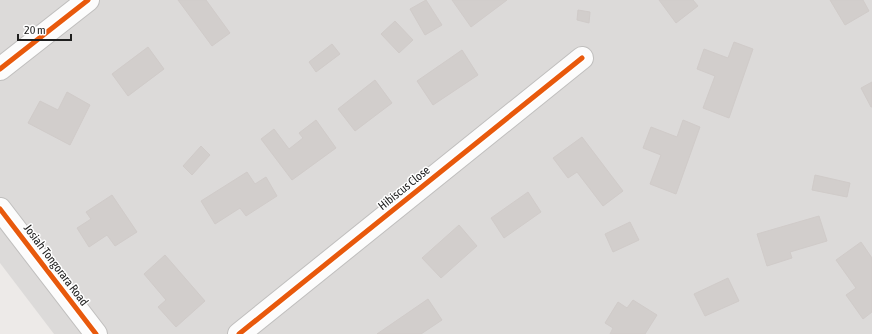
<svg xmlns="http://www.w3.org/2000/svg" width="872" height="334" font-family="'Asap Condensed',sans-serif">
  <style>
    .residential { fill: #dcdad9 }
    .building { fill: #d2cecc; stroke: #d0cbc9 }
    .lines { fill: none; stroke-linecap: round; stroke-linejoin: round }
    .minor-casing { stroke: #c0bfbe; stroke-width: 24 }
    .minor { stroke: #fcfcfc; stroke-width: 22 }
    .cycleway-casing { stroke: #fff; stroke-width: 8 }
    .cycleway { stroke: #e8590c; stroke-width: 5 }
    .labels { text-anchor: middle; stroke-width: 3; stroke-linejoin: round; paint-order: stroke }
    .street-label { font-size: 12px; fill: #1f1f1f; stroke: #fff }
  </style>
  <rect width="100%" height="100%" fill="#edeae8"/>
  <!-- residential -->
  <path class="residential" d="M 0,0 L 872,0 L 872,334 L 54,334 L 0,263 Z"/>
  <!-- building -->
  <g class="building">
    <path d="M 178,0 L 206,0 L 230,33 L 212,46 Z"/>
    <path d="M 426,0 L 442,25 L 425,35 L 410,9 Z"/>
    <path d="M 452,0 L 507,0 L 471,27 Z"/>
    <path d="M 659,0 L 693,0 L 698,6 L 676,23 Z"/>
    <path d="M 830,0 L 863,0 L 869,11 L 845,25 Z"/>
    <path d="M 578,10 L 590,12 L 589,23 L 577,20 Z"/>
    <path d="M 395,21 L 413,40 L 399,53 L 381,34 Z"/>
    <path d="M 734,42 L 753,49 L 729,118 L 703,108 L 715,76 L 697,69 L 704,49 L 728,58 Z"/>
    <path d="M 332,44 L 340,54 L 316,72 L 309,62 Z"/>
    <path d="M 148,47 L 164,69 L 128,96 L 112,74 Z"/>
    <path d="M 462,50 L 478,75 L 433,105 L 417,81 Z"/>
    <path d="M 375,80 L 392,103 L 355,131 L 338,109 Z"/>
    <path d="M 872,82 L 872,107 L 871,107 L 861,88 Z"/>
    <path d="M 67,92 L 90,105 L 70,145 L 28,123 L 40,101 L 58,110 Z"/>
    <path d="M 316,120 L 336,148 L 292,180 L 261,139 L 274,129 L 289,149 L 303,138 L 299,133 Z"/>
    <path d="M 683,120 L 700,127 L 676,194 L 650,184 L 661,155 L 643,148 L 651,127 L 677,137 Z"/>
    <path d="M 582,137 L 623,191 L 603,206 L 577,172 L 568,178 L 553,158 Z"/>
    <path d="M 201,146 L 210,155 L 192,175 L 183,166 Z"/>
    <path d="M 247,172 L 255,184 L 266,177 L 277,196 L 246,216 L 240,208 L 215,224 L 201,201 Z"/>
    <path d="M 815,175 L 850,183 L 847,197 L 812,190 Z"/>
    <path d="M 528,192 L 541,212 L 504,238 L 491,218 Z"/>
    <path d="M 112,195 L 137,232 L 115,246 L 107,235 L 89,247 L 77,228 L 91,219 L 86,212 Z"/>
    <path d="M 819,216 L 827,241 L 790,252 L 792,258 L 767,266 L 757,234 Z"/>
    <path d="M 630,222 L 639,240 L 613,252 L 605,234 Z"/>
    <path d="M 459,225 L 477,246 L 441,278 L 422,258 Z"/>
    <path d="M 861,242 L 872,258 L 872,312 L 863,319 L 846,295 L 856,288 L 836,260 Z"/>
    <path d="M 165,255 L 205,301 L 176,327 L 158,307 L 166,300 L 144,274 Z"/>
    <path d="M 728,278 L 739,301 L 705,316 L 694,294 Z"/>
    <path d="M 428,299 L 442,320 L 421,334 L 377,334 Z"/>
    <path d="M 633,300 L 657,315 L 645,334 L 610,334 L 613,328 L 605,323 L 618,302 L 627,308 Z"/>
  </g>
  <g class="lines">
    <!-- minor casing -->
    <g class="minor-casing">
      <g id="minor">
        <path d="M 0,69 L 88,0"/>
        <path d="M 0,209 L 96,334"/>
        <path d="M 239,334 L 582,58"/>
      </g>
    </g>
    <!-- minor -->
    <use href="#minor" class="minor"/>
    <!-- cycleway casing -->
    <g class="cycleway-casing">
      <g id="cycleway">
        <path d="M 0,69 L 88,0"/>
        <path d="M 0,209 L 96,334"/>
        <path d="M 239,334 L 582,58"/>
      </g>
    </g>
    <!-- cycleway -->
    <use href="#cycleway" class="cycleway"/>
  </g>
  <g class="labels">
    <!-- street labels -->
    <g class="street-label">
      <text transform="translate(404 188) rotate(-39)" y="4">Hibiscus Close</text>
      <text transform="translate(56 265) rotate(53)" y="4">Josiah Tongorara Road</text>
    </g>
  </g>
  <!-- scale -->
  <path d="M18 34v6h53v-6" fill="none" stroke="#1f1f1f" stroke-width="2"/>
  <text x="24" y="34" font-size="12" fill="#1f1f1f" stroke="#ffffff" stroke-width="3" paint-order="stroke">20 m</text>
</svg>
